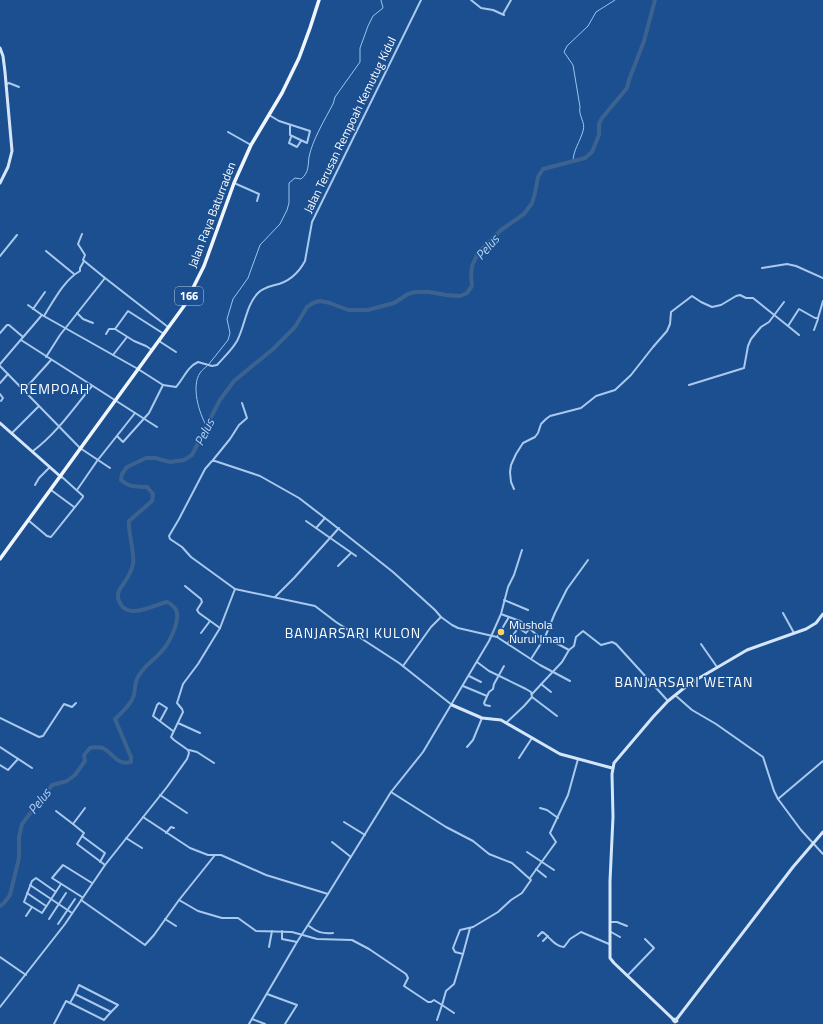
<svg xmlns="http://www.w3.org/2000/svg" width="823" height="1024" font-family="'Titillium Web',sans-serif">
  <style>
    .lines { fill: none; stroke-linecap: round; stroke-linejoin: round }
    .stream { stroke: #9cc4f0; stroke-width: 1 }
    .river { stroke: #3c6290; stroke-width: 4 }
    .street { stroke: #a9c9ee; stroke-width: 2 }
    .secondary { stroke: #d6e6fa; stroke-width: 3 }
    .primary { stroke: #f0f6ff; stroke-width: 3.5 }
    .poi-dot { fill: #ffd166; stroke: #1b4f8f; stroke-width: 1.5 }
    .labels { text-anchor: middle; stroke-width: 3; stroke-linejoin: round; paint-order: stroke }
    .shield { fill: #1b4f8f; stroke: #bbcadd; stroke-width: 1 }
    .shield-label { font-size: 11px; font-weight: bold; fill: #fff }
    .street-label { font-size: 12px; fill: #fff; stroke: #1b4f8f }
    .poi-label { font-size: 12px; fill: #fff; stroke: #1b4f8f; text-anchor: start }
    .water-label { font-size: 13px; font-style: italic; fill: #b5d3f5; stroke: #1b4f8f }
    .quarter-label { font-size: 14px; letter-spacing: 1px; fill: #fff; stroke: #1b4f8f }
  </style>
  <rect width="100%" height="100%" fill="#1b4f8f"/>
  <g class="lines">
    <!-- stream -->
    <g class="stream">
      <path d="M 573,162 C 573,150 580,142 583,131 C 586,122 578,116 580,107 L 573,65 L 564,52 L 567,46 L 588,26 L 596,12 L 615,0"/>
      <path d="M 209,364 L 228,340 L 230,333 L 227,319 L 233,299 L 248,278 L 260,245 L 280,224 L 287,210 L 289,203 L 289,183 L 295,178 L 301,179 C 309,173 308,165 309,157 C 312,141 325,119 333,104 L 335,97 L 360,62 L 360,48 L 368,26 L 373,16 L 383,8 L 381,0"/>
      <path d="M 206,425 C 199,413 191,386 200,373 C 202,370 205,368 207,366"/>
    </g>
    <!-- river -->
    <path class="river" d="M 0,906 L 4,903 L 10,895 L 19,858 L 19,837 L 22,824 L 52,785 L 67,781 L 75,775 L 85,761 L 84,755 L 90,748 C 94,747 99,747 103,748 C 113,753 117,766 131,762 L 131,757 L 115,719 C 122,712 131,705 134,695 C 135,689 135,682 138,677 C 143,667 154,660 161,652 C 169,644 181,620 176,610 C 174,606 171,604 167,602 C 153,605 128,620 120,603 C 118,599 117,595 119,591 C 124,582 131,575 133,564 C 135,552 128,534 129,521 L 152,501 L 153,494 L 147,487 C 136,486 130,488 121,480 L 122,474 L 127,467 L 146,458 L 155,458 L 170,462 L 184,460 L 192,455 L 210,419 L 220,400 L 234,381 L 273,349 L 295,327 L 307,307 L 313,303 L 320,301 L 330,303 L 348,310 L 368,310 L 394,303 L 408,294 L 415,292 L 429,292 L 446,295 L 460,296 L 467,293 L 472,286 L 471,276 L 472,266 L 478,253 L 501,230 L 524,214 L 532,203 L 535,193 L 538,177 L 543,169 L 585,158 L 592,152 L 599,135 L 599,124 L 602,118 L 627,88 L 629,80 L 644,41 L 655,0"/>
    <!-- street -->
    <g class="street">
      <path d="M 471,0 L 481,8 L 493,10 L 504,15"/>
      <path d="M 503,14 L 511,0"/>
      <path d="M 7,84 L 9,83 L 19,87"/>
      <path d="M 269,115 L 279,121 L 310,131 L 307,143 L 290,135 L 290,125"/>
      <path d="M 228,132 L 251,145"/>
      <path d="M 291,137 L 289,143 L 297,147 L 301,141"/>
      <path d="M 234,183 L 259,194 L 257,201"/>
      <path d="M 46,251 L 74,274"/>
      <path d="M 0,256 L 17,235"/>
      <path d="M 762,268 L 787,264 L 796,266 L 823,278"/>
      <path d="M 105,278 L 168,327"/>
      <path d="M 28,305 L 42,315"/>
      <path d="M 33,309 L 45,292"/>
      <path d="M 77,313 L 83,319 L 93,323"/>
      <path d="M 44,316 C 54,300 64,280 80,271 L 80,268 L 84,261"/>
      <path d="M 788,326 L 799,335"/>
      <path d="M 115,329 L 134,341 L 146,346 L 152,350"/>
      <path d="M 814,330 L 818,319"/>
      <path d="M 0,333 L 7,325 L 9,325 L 23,337"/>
      <path d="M 106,334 L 109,329 L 115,329 L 128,311 L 164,334"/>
      <path d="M 21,340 L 157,427"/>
      <path d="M 159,341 L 176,352"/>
      <path d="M 113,355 L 127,337"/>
      <path d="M 46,357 L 60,335 L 105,278 L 83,260 L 85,255 L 78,244 L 82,234"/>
      <path d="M 0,364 L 42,315 L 138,369 L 163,385 L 176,387 C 184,378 187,367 198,362 L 212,366 L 217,365 C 223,358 232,350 237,341 C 245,326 246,305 258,293 C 263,288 268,287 275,285 C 289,282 298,274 305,261 L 312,222 L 421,0"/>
      <path d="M 0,366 L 80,448 L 110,468"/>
      <path d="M 0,383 L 8,374"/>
      <path d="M 689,385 L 744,368 L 748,346 L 751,339 L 761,327 L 769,322 L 784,302"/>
      <path d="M 24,390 L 51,360"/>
      <path d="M 0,394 L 3,398 L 1,401"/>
      <path d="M 12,433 L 39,406"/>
      <path d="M 117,436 L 123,442 L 149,413 L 163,385"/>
      <path d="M 33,451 C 57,433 73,409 92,386"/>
      <path d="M 213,460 L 230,439 L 239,425 L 247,418 L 242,403"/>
      <path d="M 35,485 L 39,478 L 50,467"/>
      <path d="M 514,489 L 511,482 L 510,472 L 511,465 L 516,454 L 523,443 L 535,437 L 538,433 L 541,424 L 546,419 L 550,416 L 581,408 L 596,396 L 615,390 L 631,375 L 653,347 L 667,331 L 670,324 L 671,312 L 692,296 L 701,302 L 712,307 L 721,305 L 736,296 L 740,295 L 746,298 L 753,298 L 788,326 L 799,309 L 815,318 L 818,318 L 823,301"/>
      <path d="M 51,490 L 74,507"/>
      <path d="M 77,490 L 97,461 L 135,413"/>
      <path d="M 28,520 L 47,536 L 51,537 L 83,497 L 83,496 L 62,477"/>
      <path d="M 306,521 L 356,556"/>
      <path d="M 316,528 L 325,518"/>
      <path d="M 338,566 L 351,553"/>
      <path d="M 185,586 L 201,599 L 202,602 L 197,610 L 199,613 L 220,628"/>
      <path d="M 275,597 L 294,578 L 339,528"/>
      <path d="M 504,600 L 528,610"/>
      <path d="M 783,613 L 794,633"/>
      <path d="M 501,614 L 520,621 L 526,625 L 543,641"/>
      <path d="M 517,620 L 514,625 L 526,633 L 530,628"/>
      <path d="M 201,633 L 210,621"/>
      <path d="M 497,637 L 509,617"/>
      <path d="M 545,637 L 569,650"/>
      <path d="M 508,643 L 518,628"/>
      <path d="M 701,644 L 717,667"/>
      <path d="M 531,659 L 545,637 L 555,613 L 567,589 L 588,560"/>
      <path d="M 477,662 L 489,671 L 526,689 L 531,692 L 532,697 L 557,716"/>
      <path d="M 403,666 L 431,627 L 441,617"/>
      <path d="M 469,676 L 481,682"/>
      <path d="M 541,684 L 551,692"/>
      <path d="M 463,686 L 487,696"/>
      <path d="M 532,694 L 562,662 L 569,650 L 574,646 L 576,637 L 583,631 L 601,645 L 612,642 L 616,644 L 668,701"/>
      <path d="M 675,695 L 692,710 L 716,724 L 763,757 L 774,791 L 778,799 L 801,830 L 823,854"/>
      <path d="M 452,705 L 399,663 L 336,622 L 315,606 L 235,589 L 191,557 L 182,547 L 170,539 L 169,536 L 179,519 L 205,469 L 212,461 L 215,461 L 260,476 L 299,498 L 325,518 L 393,572 L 435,610 L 441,617 L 452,625 L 458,628 L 497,637 L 540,665 L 570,681"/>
      <path d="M 490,706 L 485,705 L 484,703 L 489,692 L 493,689 L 494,684 L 504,666"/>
      <path d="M 0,718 L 39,737 L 43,736 L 64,704 L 72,707 L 76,703"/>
      <path d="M 160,721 L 167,708 L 159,703 L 157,705 L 153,716 L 173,731"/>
      <path d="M 507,722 L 524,706 L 532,697"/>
      <path d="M 178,723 L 200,733"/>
      <path d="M 0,747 L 32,768"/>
      <path d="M 467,747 L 473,740 L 482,718"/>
      <path d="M 189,750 L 197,752 L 214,763"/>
      <path d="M 519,758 L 532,738"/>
      <path d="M 0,765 L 8,770 L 18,759"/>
      <path d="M 160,795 L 187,813"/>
      <path d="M 778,799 L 823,761"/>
      <path d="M 85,808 L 73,824 L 84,833 L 77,844 L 105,865"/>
      <path d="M 540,808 L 547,810 L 558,818"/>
      <path d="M 56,811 L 73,824"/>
      <path d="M 143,817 L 190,848 L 208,855 L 221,855 L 266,875 L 328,894"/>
      <path d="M 344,822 L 365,835"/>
      <path d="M 166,833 L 171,827 L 174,828"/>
      <path d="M 82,836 L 105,853 L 100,862"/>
      <path d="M 126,838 L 142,848"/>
      <path d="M 332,842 L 351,857"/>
      <path d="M 527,852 L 554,870"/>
      <path d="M 536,869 L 546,877"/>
      <path d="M 530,878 L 556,842 L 550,833 L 568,795 L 578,759"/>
      <path d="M 30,885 L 72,913"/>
      <path d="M 56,892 L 36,878 L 32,881 L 24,902 L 42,913 L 61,884"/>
      <path d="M 27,893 L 46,906"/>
      <path d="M 82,897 L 52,878 L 63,865 L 92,883"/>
      <path d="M 81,900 L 145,945 L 154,935 L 179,900 L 198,911 L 215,916 L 222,918 L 238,918 L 256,931 L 292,932 L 317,939 L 352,940 L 369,949 L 406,974 L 408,978 L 404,986 L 428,1002 L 431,1002 L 434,1000 L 442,1005 L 446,991 L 454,984 L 463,954 L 455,952 L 453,948 L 460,930 L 473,927 L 498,912 L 511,900 L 522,893 L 531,880 L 512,863 L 489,854 L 473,841 L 446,827 L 391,792"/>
      <path d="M 179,900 L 215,855"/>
      <path d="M 26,916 L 32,907"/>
      <path d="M 49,919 L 66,893"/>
      <path d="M 165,919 L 176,926"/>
      <path d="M 610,922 L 617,922 L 627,926"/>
      <path d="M 58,924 L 75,899"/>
      <path d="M 309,926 C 317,932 322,934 333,933"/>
      <path d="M 282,931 L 282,939 L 297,942"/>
      <path d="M 611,932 L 620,937"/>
      <path d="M 538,936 L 542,932 L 544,933 C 550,938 556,947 564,947 L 570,939 L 581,932 L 609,944"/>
      <path d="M 543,941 L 548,936"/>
      <path d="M 269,947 L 272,931"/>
      <path d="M 463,954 L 470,928"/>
      <path d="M 0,957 L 26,975"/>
      <path d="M 627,976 L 654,948 L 645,939"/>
      <path d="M 75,994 L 79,985 L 118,1005 L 111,1012"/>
      <path d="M 267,994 L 297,1005 L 285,1024"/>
      <path d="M 0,1007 L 65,924 L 105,865 L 167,787 L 187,759 L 189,753 L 188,750 L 174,740 L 171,737 L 183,712 L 182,709 L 177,703 L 183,684 L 198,664 L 220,628 L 235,589"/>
      <path d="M 252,1019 L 265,1024"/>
      <path d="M 437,1020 L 442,1005 L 454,1013"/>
      <path d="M 54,1024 L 66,1001 L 104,1020 L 111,1012 L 75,994 L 70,1003"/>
      <path d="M 249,1024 L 297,942 L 328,894 L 391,792 L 423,752 L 489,641 L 501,614 L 508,587 L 514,575 L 522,550"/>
    </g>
    <!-- secondary -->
    <g class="secondary">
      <path d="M 0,48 L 3,56 L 5,72 L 12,151 L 8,167 L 0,183"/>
      <path d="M 0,423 L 61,477"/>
      <path d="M 452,705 L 482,718 L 501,720 L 560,754 L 612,768"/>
      <path d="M 675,1019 L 677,1021 L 675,1022 L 673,1020 Z"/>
      <path d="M 674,1020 L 614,963 L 610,958 L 610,881 L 613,817 L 612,774 L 614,763 L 653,717 L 668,701 L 689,684 L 747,650 L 806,629 L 816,623 L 823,614"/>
      <path d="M 676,1020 L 793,867 L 823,832"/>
    </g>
    <!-- primary -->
    <path class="primary" d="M 0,559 L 184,306 L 204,266 L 234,183 L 251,145 L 282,93 L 299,58 L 310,28 L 319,0"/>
  </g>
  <!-- markers -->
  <circle class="poi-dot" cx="501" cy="632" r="4"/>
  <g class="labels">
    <!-- shield labels -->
    <rect class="shield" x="175" y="287" width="28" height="18" rx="3"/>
    <g class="shield-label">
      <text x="189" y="300">166</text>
    </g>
    <!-- street labels -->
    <g class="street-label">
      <text transform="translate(350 125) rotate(-64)" y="4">Jalan Terusan Rempoah Kemutug Kidul</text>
      <text transform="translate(212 215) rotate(-69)" y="4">Jalan Raya Baturraden</text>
    </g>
    <!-- poi labels -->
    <g class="poi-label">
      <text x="509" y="629">Mushola<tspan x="509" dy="14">Nurul Iman</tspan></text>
    </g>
    <!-- water labels -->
    <g class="water-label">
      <text transform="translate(487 247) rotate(-49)" y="5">Pelus</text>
      <text transform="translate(204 432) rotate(-64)" y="5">Pelus</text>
      <text transform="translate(39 801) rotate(-52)" y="5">Pelus</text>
    </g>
    <!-- quarter labels -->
    <g class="quarter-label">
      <text x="55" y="394">REMPOAH</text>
      <text x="353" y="638">BANJARSARI KULON</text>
      <text x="684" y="687">BANJARSARI WETAN</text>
    </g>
  </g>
</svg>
